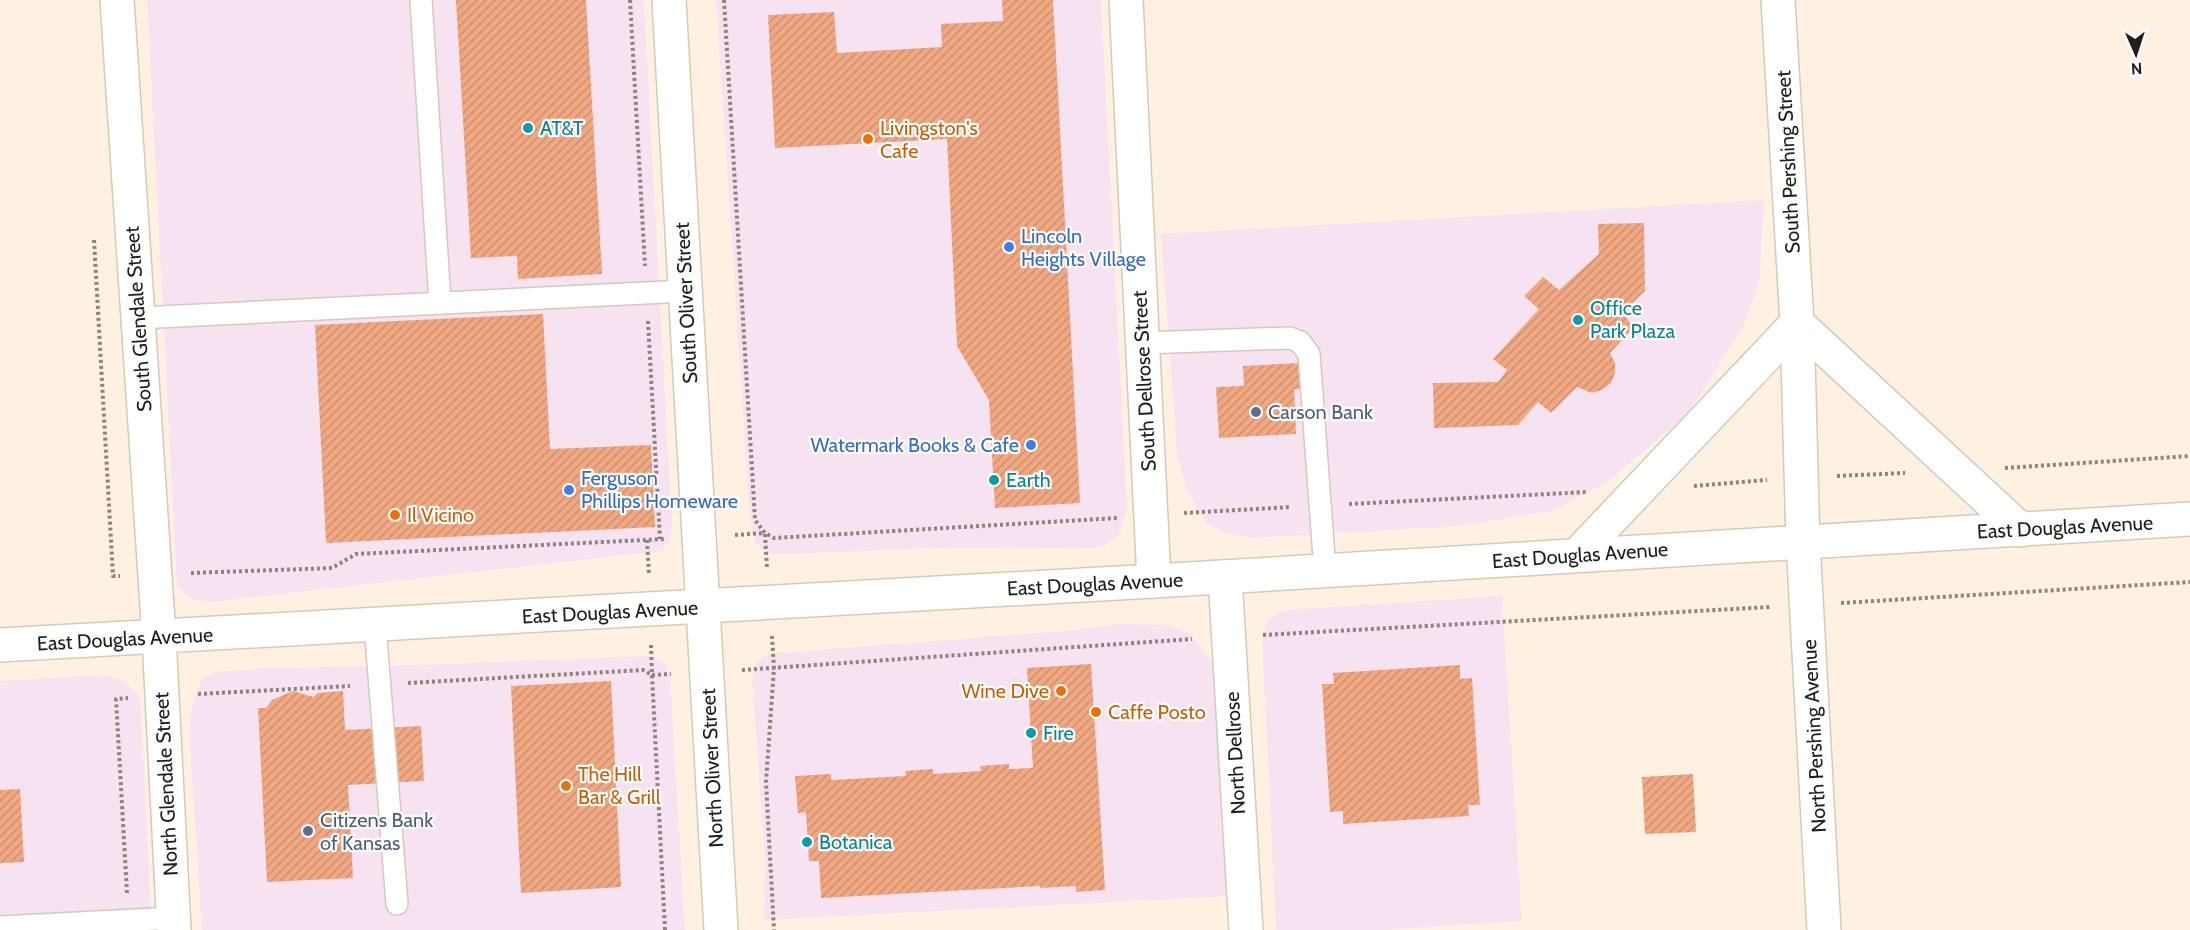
<svg xmlns="http://www.w3.org/2000/svg" width="2190" height="930" font-family="Cabin,sans-serif">
  <style>
    .commercial { fill: #f7e2f1 }
    .building { fill: url(#building-hatch) }
    .lines { fill: none; stroke-linecap: round; stroke-linejoin: round }
    .service-casing { stroke: #d6c9bb; stroke-width: 24 }
    .minor-casing { stroke: #d6c9bb; stroke-width: 36 }
    .secondary-casing { stroke: #d6c9bb; stroke-width: 36 }
    .path { stroke: #8d847a; stroke-width: 4; stroke-dasharray: 3 3; stroke-linecap: butt }
    .service { stroke: #fff; stroke-width: 21 }
    .minor { stroke: #fff; stroke-width: 33 }
    .secondary { stroke: #fff; stroke-width: 33 }
    .culture-dot { fill: #0f9aa8; stroke: #fff; stroke-width: 2 }
    .food-dot { fill: #e8710a; stroke: #fff; stroke-width: 2 }
    .shop-dot { fill: #3f7fe0; stroke: #fff; stroke-width: 2 }
    .service-dot { fill: #5c6f8a; stroke: #fff; stroke-width: 2 }
    .labels { text-anchor: middle; stroke-width: 4.5; stroke-linejoin: round; paint-order: stroke }
    .culture-label { font-size: 20px; fill: #0d838f; stroke: #fff; text-anchor: start }
    .food-label { font-size: 20px; fill: #c56008; stroke: #fff; text-anchor: start }
    .street-label { font-size: 20px; fill: #221d18; stroke: #fff }
    .shop-label { font-size: 20px; fill: #366cbe; stroke: #fff; text-anchor: start }
    .service-label { font-size: 20px; fill: #4e5e75; stroke: #fff; text-anchor: start }
  </style>
  <defs>
    <pattern id="building-hatch" width="6" height="6" patternUnits="userSpaceOnUse" patternTransform="scale(1.5)"><rect width="6" height="6" fill="#f0a882"/><path d="M-1 1l2-2M0 6l6-6M5 7l2-2" fill="none" stroke="#ce9070"/></pattern>
  </defs>
  <rect width="100%" height="100%" fill="#fef1e2"/>
  <!-- commercial -->
  <g class="commercial">
    <path d="M 147,0 L 644,0 L 672,525 L 670,540 L 661,551 L 210,602 L 189,598 L 177,585 Z"/>
    <path d="M 716,0 L 1101,0 L 1127,508 L 1120,533 L 1105,546 L 1080,548 L 963,547 L 787,554 L 766,553 L 755,542 L 750,521 Z"/>
    <path d="M 1764,200 L 1759,283 L 1744,325 L 1690,411 L 1648,448 L 1607,482 L 1552,511 L 1460,526 L 1251,538 L 1225,533 L 1206,523 L 1186,488 L 1177,453 L 1161,234 Z"/>
    <path d="M 1502,596 L 1522,921 L 1382,930 L 1276,930 L 1262,637 L 1268,620 L 1285,610 Z"/>
    <path d="M 1116,624 L 1169,625 L 1190,634 L 1209,657 L 1216,676 L 1228,896 L 764,920 L 765,862 L 752,680 L 756,663 L 767,654 L 1077,630 Z"/>
    <path d="M 647,656 L 666,664 L 670,677 L 685,930 L 202,930 L 189,730 L 193,702 L 201,680 L 215,672 L 270,668 L 421,665 Z"/>
    <path d="M 106,675 L 126,682 L 140,697 L 152,930 L 0,930 L 0,681 Z"/>
  </g>
  <!-- building -->
  <g class="building">
    <path d="M 456,0 L 586,0 L 602,274 L 518,279 L 517,256 L 471,258 Z"/>
    <path d="M 1002,0 L 1053,0 L 1080,503 L 995,508 L 989,400 L 957,346 L 947,139 L 775,148 L 768,15 L 834,12 L 837,53 L 942,47 L 941,24 L 1003,21 Z"/>
    <path d="M 1644,223 L 1645,291 L 1622,313 L 1634,327 L 1610,353 L 1615,363 L 1615,373 L 1611,383 L 1602,390 L 1592,393 L 1577,387 L 1551,413 L 1538,402 L 1518,425 L 1434,428 L 1433,383 L 1498,382 L 1507,370 L 1493,359 L 1539,309 L 1524,296 L 1543,277 L 1559,290 L 1599,254 L 1598,224 Z"/>
    <path d="M 543,314 L 550,449 L 651,445 L 655,527 L 326,543 L 315,325 Z"/>
    <path d="M 1320,362 L 1321,388 L 1294,389 L 1296,434 L 1219,438 L 1216,387 L 1244,386 L 1243,366 Z"/>
    <path d="M 1091,664 L 1105,890 L 1076,892 L 1076,886 L 1040,888 L 1040,886 L 821,898 L 819,861 L 809,861 L 806,812 L 798,813 L 795,776 L 831,774 L 831,780 L 906,776 L 905,771 L 933,769 L 933,774 L 981,771 L 980,766 L 1009,764 L 1009,769 L 1033,768 L 1027,668 Z"/>
    <path d="M 1460,665 L 1460,679 L 1472,678 L 1480,805 L 1468,805 L 1469,816 L 1343,824 L 1343,811 L 1330,812 L 1322,684 L 1334,684 L 1333,673 Z"/>
    <path d="M 611,681 L 621,887 L 521,893 L 511,686 Z"/>
    <path d="M 293,691 L 313,697 L 318,693 L 343,691 L 345,730 L 421,726 L 424,781 L 348,785 L 353,878 L 267,882 L 258,708 L 266,708 L 272,700 Z"/>
    <path d="M 1693,774 L 1696,832 L 1645,834 L 1642,777 Z"/>
    <path d="M 20,789 L 24,862 L 0,863 L 0,790 Z"/>
  </g>
  <g class="lines">
    <!-- service casing -->
    <g class="service-casing">
      <g id="service">
        <path d="M 421,0 L 440,303"/>
        <path d="M 138,318 L 686,291"/>
        <path d="M 1143,343 L 1290,338 L 1300,342 L 1309,354 L 1325,571"/>
        <path d="M 375,625 L 397,904"/>
        <path d="M 0,927 L 173,918"/>
      </g>
    </g>
    <!-- minor casing -->
    <g class="minor-casing">
      <g id="minor">
        <path d="M 117,0 L 159,637 L 174,930"/>
        <path d="M 1126,0 L 1154,581"/>
        <path d="M 1778,0 L 1797,323 L 1803,542 L 1824,930"/>
        <path d="M 1577,555 L 1797,323 L 2021,530"/>
        <path d="M 1225,577 L 1246,930"/>
      </g>
    </g>
    <!-- secondary casing -->
    <g class="secondary-casing">
      <g id="secondary">
        <path d="M 669,0 L 721,930"/>
        <path d="M 0,645 L 1154,581 L 2190,519"/>
      </g>
    </g>
    <!-- path -->
    <g class="path">
      <path d="M 630,0 L 645,266"/>
      <path d="M 724,0 L 755,520 L 765,533 L 774,538 L 1117,518"/>
      <path d="M 94,240 L 113,576 L 120,576"/>
      <path d="M 648,321 L 660,539"/>
      <path d="M 2005,468 L 2190,456"/>
      <path d="M 1837,476 L 1905,473"/>
      <path d="M 1694,486 L 1767,480"/>
      <path d="M 1349,504 L 1587,492"/>
      <path d="M 1184,513 L 1291,507"/>
      <path d="M 765,534 L 767,569"/>
      <path d="M 735,535 L 765,533"/>
      <path d="M 647,540 L 649,575"/>
      <path d="M 191,573 L 332,568 L 356,554 L 665,539"/>
      <path d="M 1841,603 L 2190,582"/>
      <path d="M 1263,635 L 1770,607"/>
      <path d="M 772,636 L 774,668 L 766,782 L 774,930"/>
      <path d="M 651,645 L 652,675 L 671,674"/>
      <path d="M 742,670 L 1192,639"/>
      <path d="M 408,683 L 643,670 L 652,675 L 665,930"/>
      <path d="M 198,694 L 350,686"/>
      <path d="M 127,893 L 116,699 L 128,698"/>
    </g>
    <!-- service -->
    <use href="#service" class="service"/>
    <!-- minor -->
    <use href="#minor" class="minor"/>
    <!-- secondary -->
    <use href="#secondary" class="secondary"/>
  </g>
  <!-- markers -->
  <g class="culture-dot">
    <circle cx="528" cy="128" r="6"/>
    <circle cx="1578" cy="320" r="6"/>
    <circle cx="994" cy="480" r="6"/>
    <circle cx="1031" cy="733" r="6"/>
    <circle cx="807" cy="842" r="6"/>
  </g>
  <g class="food-dot">
    <circle cx="868" cy="139" r="6"/>
    <circle cx="395" cy="515" r="6"/>
    <circle cx="1061" cy="691" r="6"/>
    <circle cx="1096" cy="712" r="6"/>
    <circle cx="566" cy="786" r="6"/>
  </g>
  <g class="shop-dot">
    <circle cx="1009" cy="247" r="6"/>
    <circle cx="1031" cy="445" r="6"/>
    <circle cx="569" cy="490" r="6"/>
  </g>
  <g class="service-dot">
    <circle cx="1256" cy="412" r="6"/>
    <circle cx="308" cy="831" r="6"/>
  </g>
  <g class="labels">
    <!-- culture labels -->
    <g class="culture-label">
      <text x="540" y="135">AT&amp;T</text>
      <text x="1590" y="315">Office<tspan x="1590" dy="23">Park Plaza</tspan></text>
      <text x="1006" y="487">Earth</text>
      <text x="1043" y="740">Fire</text>
      <text x="819" y="849">Botanica</text>
    </g>
    <!-- food labels -->
    <g class="food-label">
      <text x="880" y="135">Livingston's<tspan x="880" dy="23">Cafe</tspan></text>
      <text x="407" y="522">Il Vicino</text>
      <text x="1049" y="698" text-anchor="end">Wine Dive</text>
      <text x="1108" y="719">Caffe Posto</text>
      <text x="578" y="781">The Hill<tspan x="578" dy="23">Bar &amp; Grill</tspan></text>
    </g>
    <!-- street labels -->
    <g class="street-label">
      <text transform="translate(1788 162) rotate(-93)" y="7">South Pershing Street</text>
      <text transform="translate(686 303) rotate(-93)" y="7">South Oliver Street</text>
      <text transform="translate(138 319) rotate(-94)" y="7">South Glendale Street</text>
      <text transform="translate(1144 381) rotate(-93)" y="7">South Dellrose Street</text>
      <text transform="translate(2065 527) rotate(-3)" y="7">East Douglas Avenue</text>
      <text transform="translate(1580 555) rotate(-4)" y="7">East Douglas Avenue</text>
      <text transform="translate(1095 584) rotate(-3)" y="7">East Douglas Avenue</text>
      <text transform="translate(610 612) rotate(-3)" y="7">East Douglas Avenue</text>
      <text transform="translate(125 639) rotate(-3)" y="7">East Douglas Avenue</text>
      <text transform="translate(1814 736) rotate(-93)" y="7">North Pershing Avenue</text>
      <text transform="translate(1235 753) rotate(-93)" y="7">North Dellrose</text>
      <text transform="translate(712 768) rotate(-93)" y="7">North Oliver Street</text>
      <text transform="translate(166 784) rotate(-93)" y="7">North Glendale Street</text>
    </g>
    <!-- shop labels -->
    <g class="shop-label">
      <text x="1021" y="243">Lincoln<tspan x="1021" dy="23">Heights Village</tspan></text>
      <text x="1019" y="452" text-anchor="end">Watermark Books &amp; Cafe</text>
      <text x="581" y="485">Ferguson<tspan x="581" dy="23">Phillips Homeware</tspan></text>
    </g>
    <!-- service labels -->
    <g class="service-label">
      <text x="1268" y="419">Carson Bank</text>
      <text x="320" y="827">Citizens Bank<tspan x="320" dy="23">of Kansas</tspan></text>
    </g>
  </g>
  <!-- north arrow -->
  <g transform="translate(2136 54) rotate(177)" stroke="#ffffff" stroke-width="4.5" paint-order="stroke">
  <path d="M0-4.5L10 22L0 15L-10 22Z" fill="#221d18"/>
  <text y="-9" font-size="16" font-weight="bold" text-anchor="middle" fill="#221d18">N</text>
  </g>
</svg>
